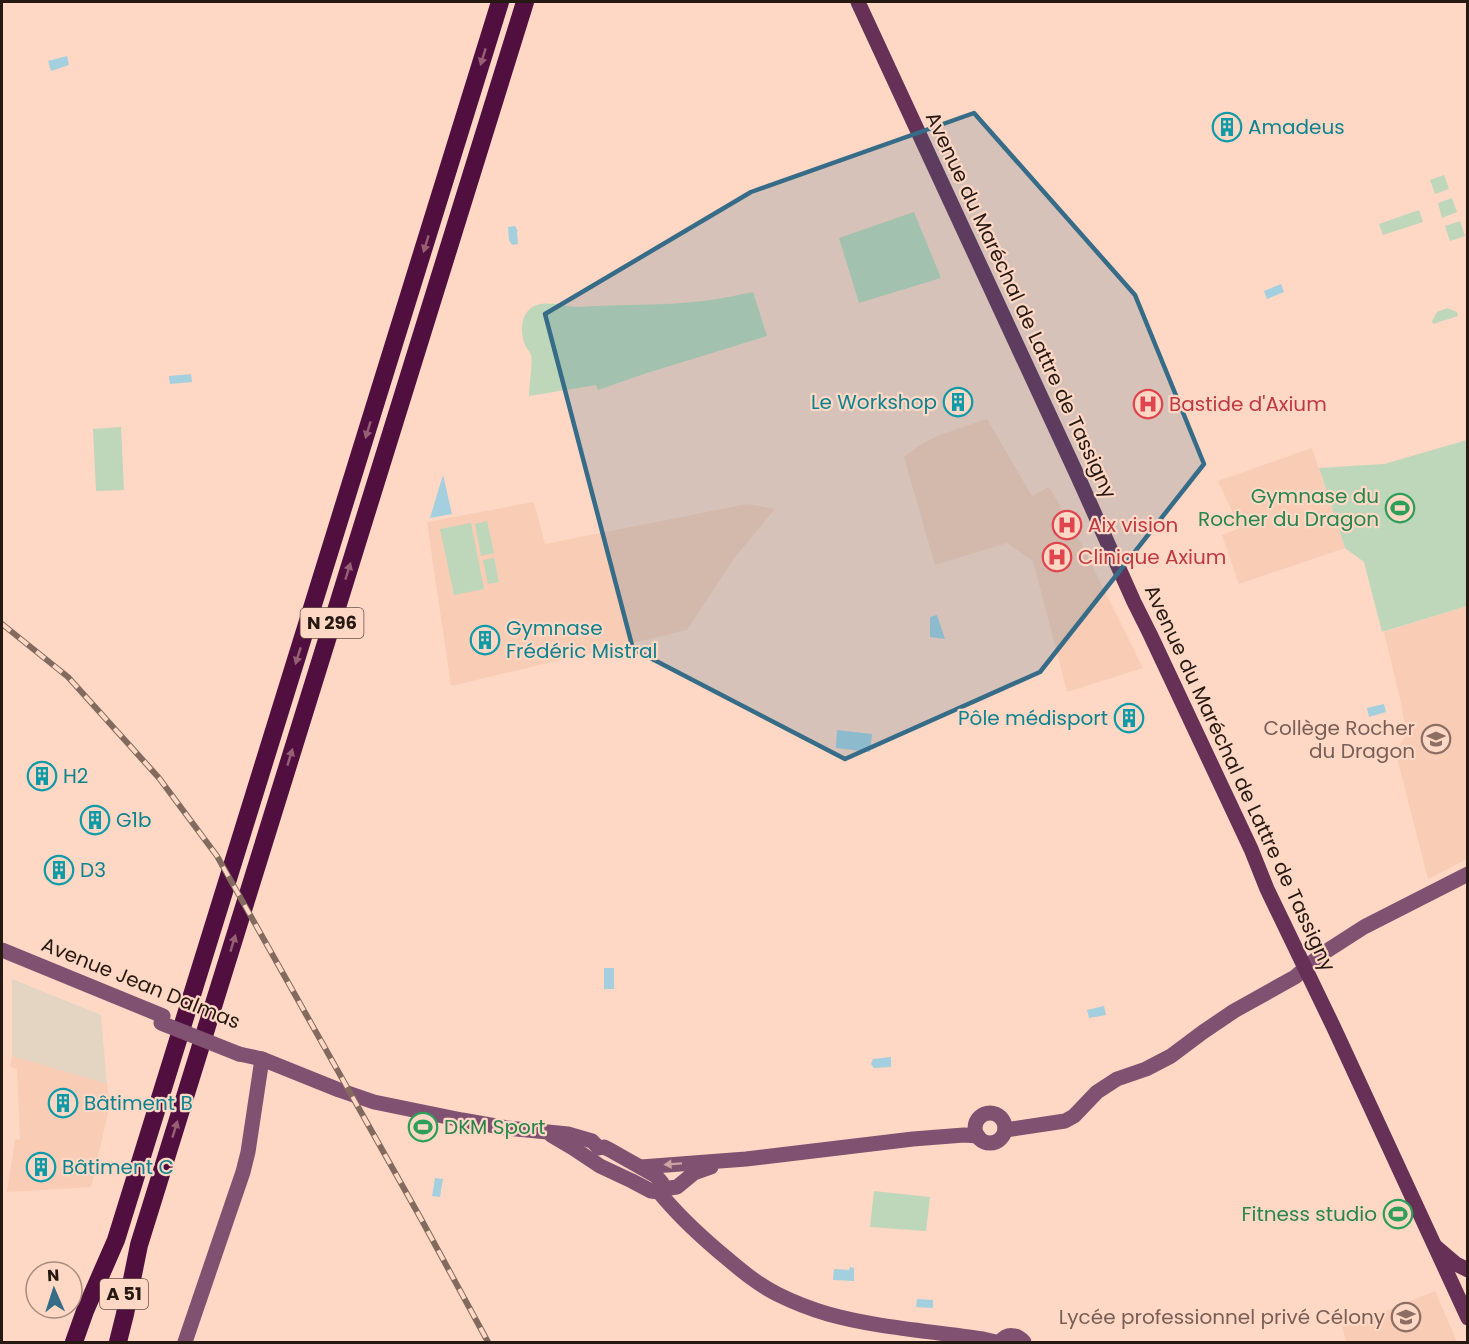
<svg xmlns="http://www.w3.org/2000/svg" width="1469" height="1344" font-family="Poppins,sans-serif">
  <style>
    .commercial { fill: #e3d5c2 }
    .built { fill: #f9ccb5 }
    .green { fill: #bed6ba }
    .water { fill: #a3cfdf }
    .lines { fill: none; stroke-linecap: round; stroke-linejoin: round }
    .secondary { stroke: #805170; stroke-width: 15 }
    .primary { stroke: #673056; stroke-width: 15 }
    .highway { stroke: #510f3f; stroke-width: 18 }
    .rail-casing { stroke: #826b5e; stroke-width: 6 }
    .rail { stroke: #fed8c5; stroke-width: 4; stroke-dasharray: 11; stroke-linecap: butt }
    .secondary-bridge { stroke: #805170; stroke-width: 15 }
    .oneway { fill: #965f75 }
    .oneway2 { fill: #cca2a3 }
    .marked { fill: #366c88; fill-opacity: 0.2; stroke: #366c88; stroke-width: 4.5; stroke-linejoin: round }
    .labels { text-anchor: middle; stroke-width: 4.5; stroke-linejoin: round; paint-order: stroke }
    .shield { fill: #fed8c5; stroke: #675248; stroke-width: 1.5 }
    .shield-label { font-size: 18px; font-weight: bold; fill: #261912 }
    .culture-label { font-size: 20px; fill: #0d838f; stroke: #fed8c5; text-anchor: start }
    .street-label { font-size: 20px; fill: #261912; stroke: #fed8c5 }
    .health-label { font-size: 20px; fill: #be3a42; stroke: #fed8c5; text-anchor: start }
    .leisure-label { font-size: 20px; fill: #27864d; stroke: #fed8c5; text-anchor: end }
    .education-label { font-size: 20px; fill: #785e54; stroke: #fed8c5; text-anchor: end }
  </style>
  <rect width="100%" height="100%" fill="#fed8c5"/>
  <!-- commercial -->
  <path class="commercial" d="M 12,979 L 101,1015 L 107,1084 L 12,1056 Z"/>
  <!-- built -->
  <g class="built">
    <path d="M 987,419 L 1032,496 L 1049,487 L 1076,533 L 1143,668 L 1067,692 L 1033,561 L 1007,543 L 935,565 L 904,457 L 917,447 L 937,436 Z"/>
    <path d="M 1312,448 L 1345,548 L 1239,584 L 1222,535 L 1240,528 L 1218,481 Z"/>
    <path d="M 534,502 L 545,544 L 747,504 L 775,509 L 735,557 L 687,630 L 451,686 L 427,522 Z"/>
    <path d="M 1467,606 L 1467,859 L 1428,879 L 1395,750 L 1401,743 L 1406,734 L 1401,703 L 1384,632 Z"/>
    <path d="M 12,1056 L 107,1084 L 110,1104 L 91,1187 L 7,1192 L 15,1140 L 20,1139 L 17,1069 L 10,1067 Z"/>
    <path d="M 1435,1291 L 1457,1342 L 1346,1342 L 1342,1325 L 1390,1309 Z"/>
  </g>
  <!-- green -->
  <g class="green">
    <path d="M 1444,175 L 1449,189 L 1435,194 L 1430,180 Z"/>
    <path d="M 1452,198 L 1457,212 L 1442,218 L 1438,203 Z"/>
    <path d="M 1419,210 L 1423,222 L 1383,235 L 1379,224 Z"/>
    <path d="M 914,212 L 941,278 L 859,303 L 839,238 Z"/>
    <path d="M 1460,221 L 1465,236 L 1450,241 L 1445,226 Z"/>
    <path d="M 753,292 L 767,336 L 647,373 L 598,390 L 596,385 L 529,396 C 529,388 533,361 531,355 C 530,352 528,350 526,347 C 521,338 520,321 527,312 C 540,296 563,308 580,307 C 621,304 662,306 703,301 C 720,299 737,295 753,292 Z"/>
    <path d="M 1447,308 L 1457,312 L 1458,316 L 1433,324 L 1432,321 L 1437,312 Z"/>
    <path d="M 121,427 L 124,490 L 96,491 L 93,429 Z"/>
    <path d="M 1467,440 L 1467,606 L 1382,632 L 1364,562 L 1345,548 L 1319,468 L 1384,464 Z"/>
    <path d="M 487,521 L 494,553 L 481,556 L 475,524 Z"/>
    <path d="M 471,523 L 484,589 L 454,595 L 440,529 Z"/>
    <path d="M 494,558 L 499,582 L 488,584 L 483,560 Z"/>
    <path d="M 874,1191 L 930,1197 L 926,1231 L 870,1227 Z"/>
  </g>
  <!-- water -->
  <g class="water">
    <path d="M 67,56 L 69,65 L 51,71 L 48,61 Z"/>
    <path d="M 515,226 L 518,231 L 517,232 L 518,244 L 512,245 L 509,240 L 508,227 Z"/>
    <path d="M 1281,284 L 1284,292 L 1267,299 L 1264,291 Z"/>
    <path d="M 191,374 L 192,382 L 170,384 L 169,376 Z"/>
    <path d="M 443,475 L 452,514 L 430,518 Z"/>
    <path d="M 937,615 L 945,639 L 930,637 L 930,617 Z"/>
    <path d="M 1384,704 L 1386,712 L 1369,717 L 1367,708 Z"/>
    <path d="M 837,730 L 872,734 L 870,752 L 836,748 Z"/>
    <rect x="604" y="968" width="10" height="21"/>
    <path d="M 1104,1006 L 1106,1015 L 1089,1018 L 1087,1010 Z"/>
    <path d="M 891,1057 L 891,1067 L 874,1068 L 871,1064 L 873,1059 Z"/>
    <path d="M 435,1178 L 443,1179 L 440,1197 L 432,1196 Z"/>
    <path d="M 850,1267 L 854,1268 L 854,1281 L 833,1280 L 834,1269 L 849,1270 Z"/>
    <path d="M 917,1299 L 933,1300 L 933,1308 L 916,1307 Z"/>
  </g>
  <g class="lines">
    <!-- secondary -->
    <g class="secondary">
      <path d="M 2,950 L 163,1016"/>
      <path d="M 239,1054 L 262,1059 L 339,1090 L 374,1102 L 462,1120 L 507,1128 L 568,1134 L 592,1141 L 599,1148 L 604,1147 L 610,1150 L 656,1176 L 662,1183 L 663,1189"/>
      <circle cx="990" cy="1128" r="15"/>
      <path d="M 1005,1130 L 1065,1121 L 1074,1116 L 1097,1092 L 1117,1079 L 1146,1069 L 1171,1056 L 1203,1032 L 1234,1011 L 1295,977 L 1322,954 L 1364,927 L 1468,874"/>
      <path d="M 551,1135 L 573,1148 L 600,1166 L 632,1181 L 651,1191 L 659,1192 L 663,1189"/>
      <path d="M 641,1167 L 746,1159 L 913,1139 L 964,1135 L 978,1136"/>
      <path d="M 663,1189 L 677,1187 L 694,1173 L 711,1167"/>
      <path d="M 659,1192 C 676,1213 696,1232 717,1250 C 736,1266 755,1283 777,1294 C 793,1302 811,1309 828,1314 C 878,1328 932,1331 983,1339 L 996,1342"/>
      <path d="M 185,1342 L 243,1172 L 248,1152 L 262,1059"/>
      <path d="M 1000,1342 C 1007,1333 1017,1334 1024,1342"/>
    </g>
    <!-- primary -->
    <g class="primary">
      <path d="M 858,2 L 1079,479 L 1134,602 L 1150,634 L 1251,849 L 1267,889 L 1334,1028 L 1468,1318"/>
      <path d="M 1436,1247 L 1456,1264 L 1468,1270"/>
    </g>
    <!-- highway -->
    <g class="highway">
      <path d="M 74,1342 L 85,1311 L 116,1240 L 500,2"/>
      <path d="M 118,1342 L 125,1314 L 139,1245 L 525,2"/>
    </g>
    <!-- rail casing -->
    <g class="rail-casing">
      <path id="rail" d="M 2,624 L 68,677 L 159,778 L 217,856 L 420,1217 L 488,1342"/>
    </g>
    <!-- rail -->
    <use href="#rail" class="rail"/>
    <!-- secondary-bridge -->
    <path class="secondary-bridge" d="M 161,1023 L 239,1054"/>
  </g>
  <!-- one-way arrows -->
  <defs><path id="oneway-solid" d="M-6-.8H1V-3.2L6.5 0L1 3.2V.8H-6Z" transform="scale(1.5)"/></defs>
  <g class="oneway">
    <use href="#oneway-solid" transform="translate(483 57) rotate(107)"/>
    <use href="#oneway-solid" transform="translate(426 244) rotate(107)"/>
    <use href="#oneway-solid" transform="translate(368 430) rotate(107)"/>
    <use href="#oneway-solid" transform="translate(348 571) rotate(-73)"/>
    <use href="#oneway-solid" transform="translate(298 656) rotate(107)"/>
    <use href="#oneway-solid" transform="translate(290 757) rotate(-73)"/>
    <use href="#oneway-solid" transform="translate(233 943) rotate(-73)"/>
    <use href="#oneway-solid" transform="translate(175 1129) rotate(-73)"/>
  </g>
  <use class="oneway2" href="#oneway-solid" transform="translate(673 1164) rotate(176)"/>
  <!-- marked area -->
  <path class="marked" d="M 974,113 L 1135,295 L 1204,464 L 1040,672 L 845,759 L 633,649 L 545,314 L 751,192 Z"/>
  <!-- icons -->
  <defs>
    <g id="building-ring" transform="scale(1.5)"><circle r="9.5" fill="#fed8c5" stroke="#0f9aa8" stroke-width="1.5"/><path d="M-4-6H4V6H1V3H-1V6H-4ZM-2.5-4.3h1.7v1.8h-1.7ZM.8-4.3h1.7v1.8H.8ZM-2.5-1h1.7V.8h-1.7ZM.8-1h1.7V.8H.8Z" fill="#0f9aa8"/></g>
    <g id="hospital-ring" transform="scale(1.5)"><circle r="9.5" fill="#fed8c5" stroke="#e0444e" stroke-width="1.5"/><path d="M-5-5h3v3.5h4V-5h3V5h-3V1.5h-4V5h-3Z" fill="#e0444e"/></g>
    <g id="stadium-ring" transform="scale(1.5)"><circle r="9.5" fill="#fed8c5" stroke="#2e9e5b" stroke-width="1.5"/><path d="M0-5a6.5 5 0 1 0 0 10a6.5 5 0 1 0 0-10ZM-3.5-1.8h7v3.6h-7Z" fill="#2e9e5b"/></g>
    <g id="school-ring" transform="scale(1.5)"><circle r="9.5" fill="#fed8c5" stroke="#8d6e63" stroke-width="1.5"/><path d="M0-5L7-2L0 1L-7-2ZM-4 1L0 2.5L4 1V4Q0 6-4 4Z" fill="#8d6e63"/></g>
  </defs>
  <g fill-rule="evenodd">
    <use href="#building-ring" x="1227" y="127"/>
    <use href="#building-ring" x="958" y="402"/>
    <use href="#hospital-ring" x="1148" y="404"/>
    <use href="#stadium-ring" x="1400" y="508"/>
    <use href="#hospital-ring" x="1067" y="525"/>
    <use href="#hospital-ring" x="1057" y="557"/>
    <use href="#building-ring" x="485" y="640"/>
    <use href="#building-ring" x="1129" y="718"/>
    <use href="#school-ring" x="1436" y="739"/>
    <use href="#building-ring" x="42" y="776"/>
    <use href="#building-ring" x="95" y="820"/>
    <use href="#building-ring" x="59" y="870"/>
    <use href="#building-ring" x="63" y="1103"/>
    <use href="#stadium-ring" x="423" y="1127"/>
    <use href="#building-ring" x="41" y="1167"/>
    <use href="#stadium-ring" x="1398" y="1214"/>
    <use href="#school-ring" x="1406" y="1317"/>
  </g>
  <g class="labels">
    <!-- shield labels -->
    <g class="shield">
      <rect x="300.5" y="608" width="63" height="30" rx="4.5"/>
      <rect x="100" y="1279" width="48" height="30" rx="4.5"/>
    </g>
    <g class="shield-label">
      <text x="332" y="629">N 296</text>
      <text x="124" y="1300">A 51</text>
    </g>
    <!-- culture labels -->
    <g class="culture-label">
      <text x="1248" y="134">Amadeus</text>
      <text x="937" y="409" text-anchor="end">Le Workshop</text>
      <text x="506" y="635">Gymnase<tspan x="506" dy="23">Frédéric Mistral</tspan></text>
      <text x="1108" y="725" text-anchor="end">Pôle médisport</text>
      <text x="63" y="783">H2</text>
      <text x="116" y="827">G1b</text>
      <text x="80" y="877">D3</text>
      <text x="84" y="1110">Bâtiment B</text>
      <text x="62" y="1174">Bâtiment C</text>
    </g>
    <!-- street labels -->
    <g class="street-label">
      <text transform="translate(1021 305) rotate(65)" y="7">Avenue du Maréchal de Lattre de Tassigny</text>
      <text transform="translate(1240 778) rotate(65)" y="7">Avenue du Maréchal de Lattre de Tassigny</text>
      <text transform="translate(141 983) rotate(22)" y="7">Avenue Jean Dalmas</text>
    </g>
    <!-- health labels -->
    <g class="health-label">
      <text x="1169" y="411">Bastide d'Axium</text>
      <text x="1088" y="532">Aix vision</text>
      <text x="1078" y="564">Clinique Axium</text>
    </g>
    <!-- leisure labels -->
    <g class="leisure-label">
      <text x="1379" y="503">Gymnase du<tspan x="1379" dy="23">Rocher du Dragon</tspan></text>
      <text x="444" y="1134" text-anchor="start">DKM Sport</text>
      <text x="1377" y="1221">Fitness studio</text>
    </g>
    <!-- education labels -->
    <g class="education-label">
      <text x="1415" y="735">Collège Rocher<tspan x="1415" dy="23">du Dragon</tspan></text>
      <text x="1385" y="1324">Lycée professionnel privé Célony</text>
    </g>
  </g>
  <!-- border -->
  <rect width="1469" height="1344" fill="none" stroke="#261912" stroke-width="6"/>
  <!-- north arrow -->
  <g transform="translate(54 1290) rotate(357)"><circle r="28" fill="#fed8c5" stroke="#a88c7d" stroke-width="1.5"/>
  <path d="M0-4.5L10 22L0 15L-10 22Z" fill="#366c88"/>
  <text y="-9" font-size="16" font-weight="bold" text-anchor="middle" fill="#261912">N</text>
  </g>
</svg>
